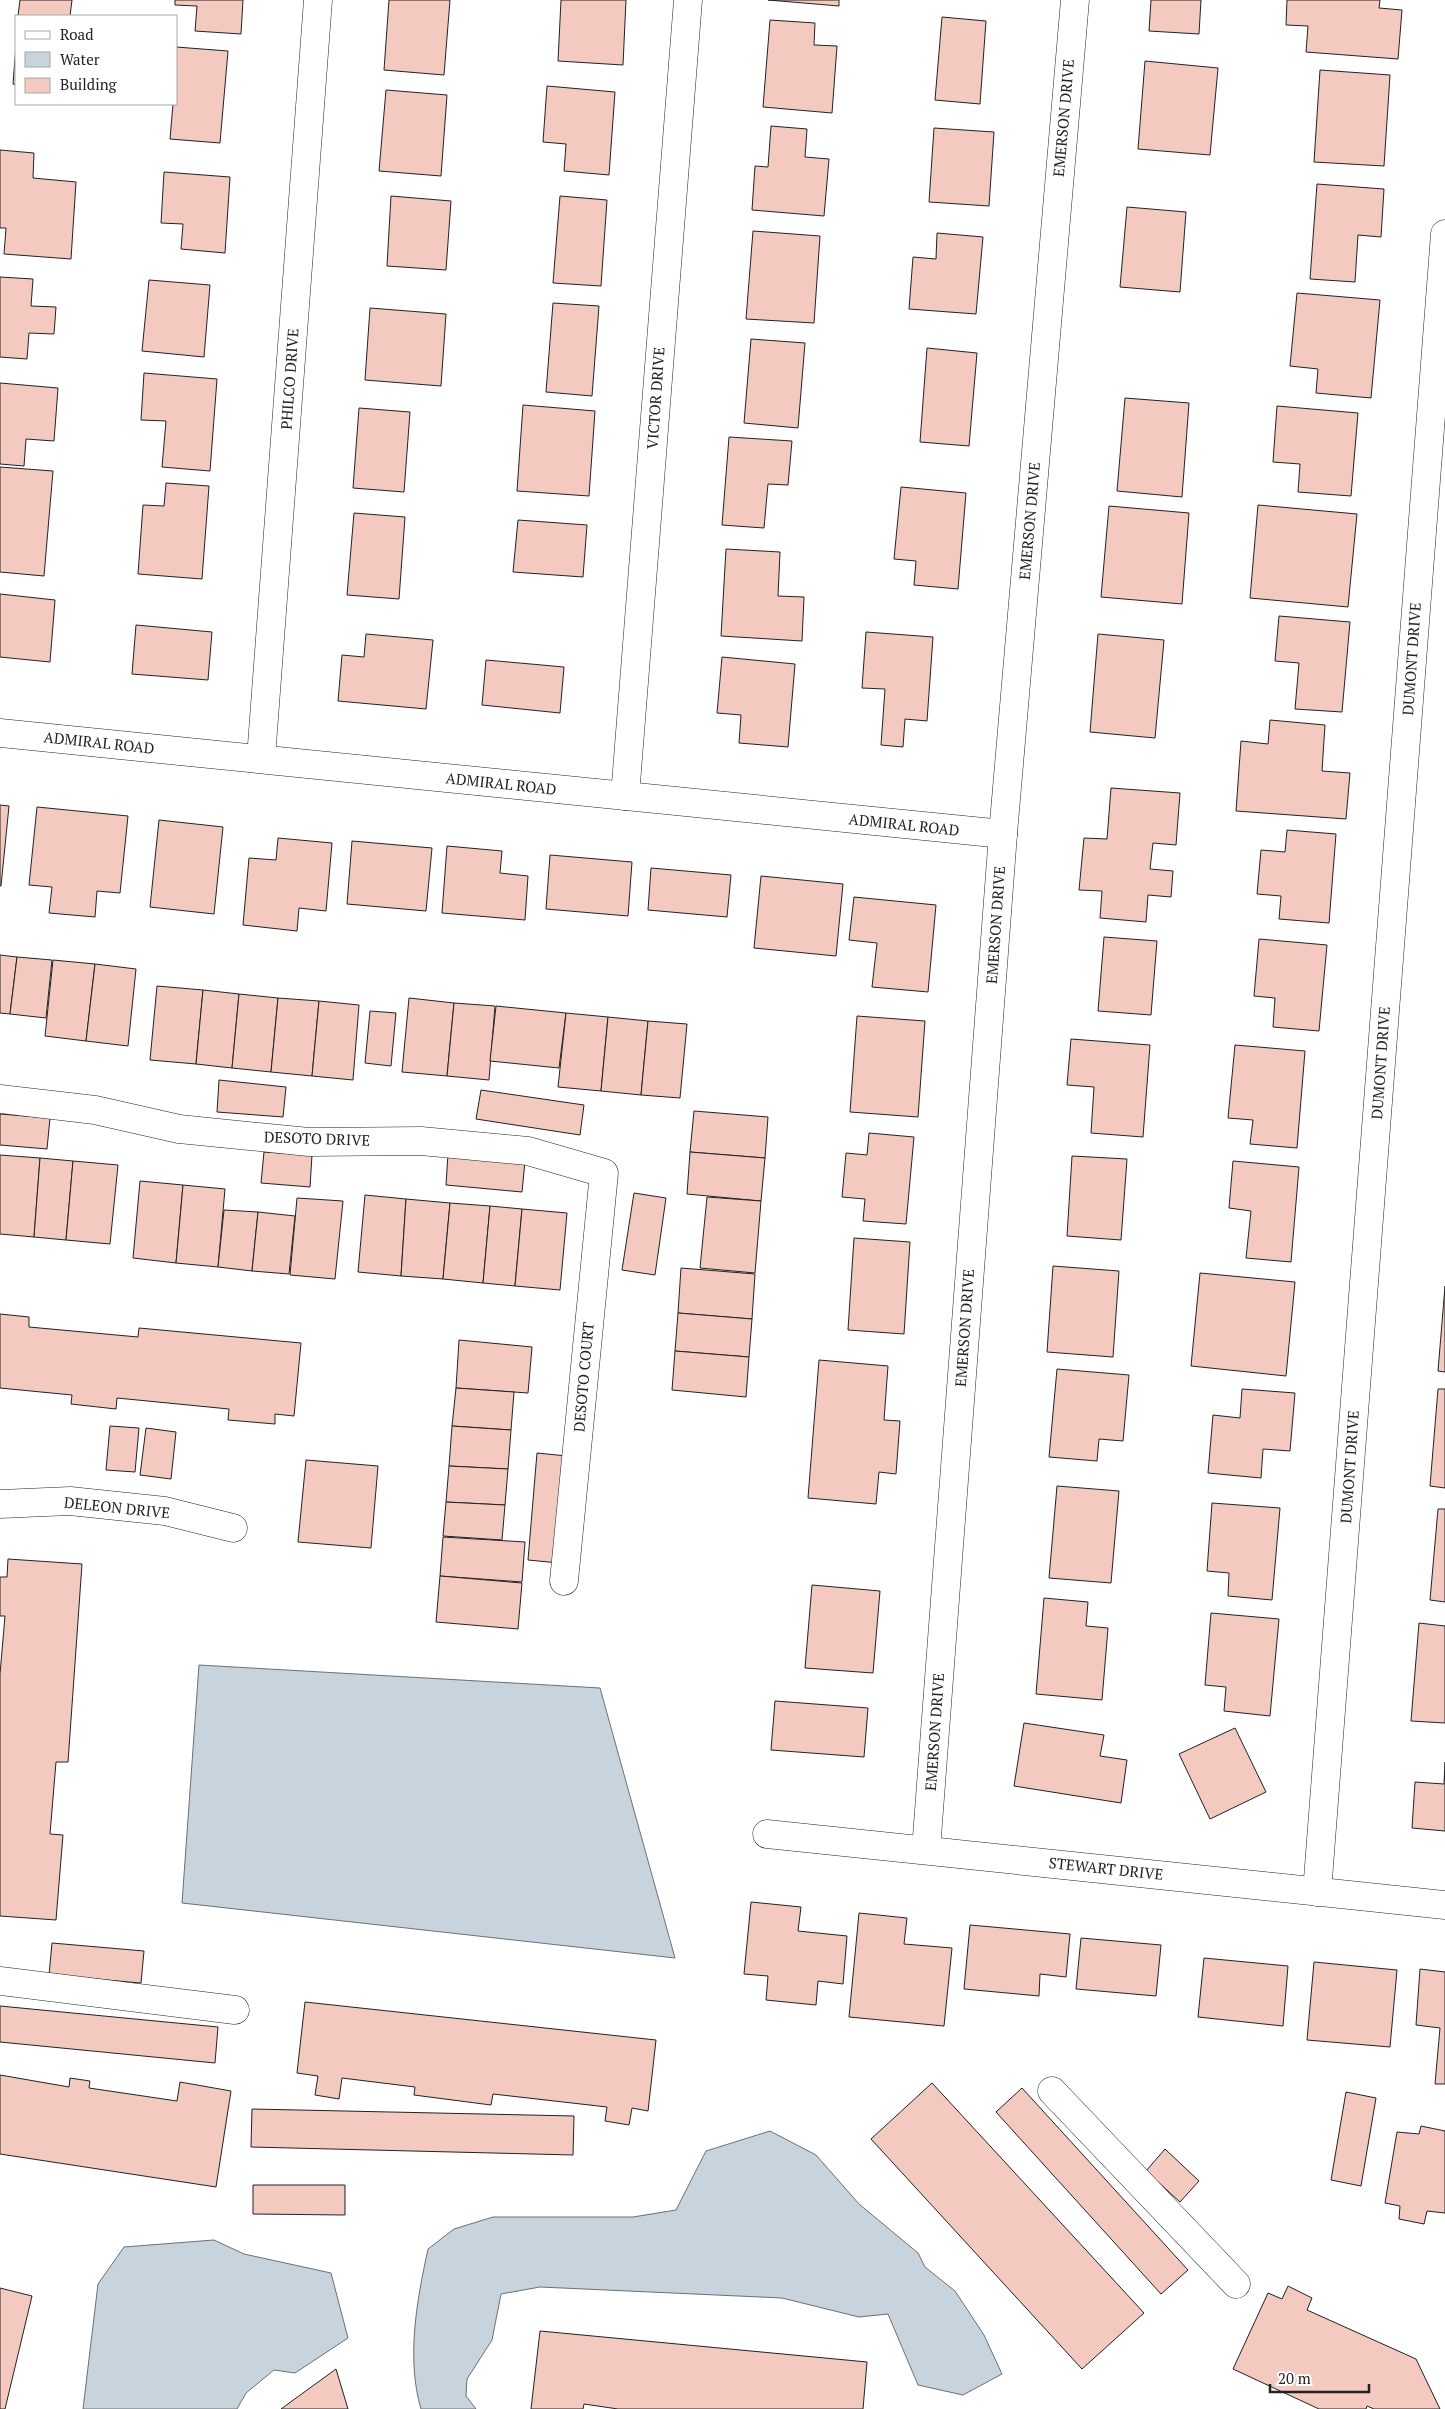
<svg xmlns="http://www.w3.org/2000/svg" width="1445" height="2409" font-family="'PT Serif',serif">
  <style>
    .water { fill: #c7d3dd; stroke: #6f6f6f }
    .building { fill: #f3c9c0; stroke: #222 }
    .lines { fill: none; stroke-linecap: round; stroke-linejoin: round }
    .minor-casing { stroke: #222; stroke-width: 29 }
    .minor { stroke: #fff; stroke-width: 28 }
    .labels { text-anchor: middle; stroke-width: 4; stroke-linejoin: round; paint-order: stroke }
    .street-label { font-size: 15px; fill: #222; stroke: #fff }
  </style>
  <rect width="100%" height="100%" fill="#fff"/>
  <!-- water -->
  <g class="water">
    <path d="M 199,1665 L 600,1688 L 675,1958 L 182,1903 Z"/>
    <path d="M 770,2131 L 816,2155 L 859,2204 L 918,2253 L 925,2267 L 955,2291 L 984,2335 L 1002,2374 L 963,2395 L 918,2385 L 888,2314 L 859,2317 L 782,2298 L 540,2287 L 501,2294 L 492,2340 L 467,2379 L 466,2396 L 476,2409 L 421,2409 C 406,2358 417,2300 428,2249 L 454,2229 L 493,2217 L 633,2217 L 676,2210 L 706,2151 Z"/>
    <path d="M 214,2240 L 244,2254 L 331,2273 L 348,2338 L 295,2373 L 274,2370 L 246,2393 L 237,2409 L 83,2409 L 98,2284 L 124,2247 Z"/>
  </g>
  <!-- building -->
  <g class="building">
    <path d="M 20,0 L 72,0 L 70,16 L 18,16 Z"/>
    <path d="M 175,0 L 243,0 L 241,34 L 195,31 L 197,6 L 175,5 Z"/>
    <path d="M 389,0 L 450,0 L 444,75 L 384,70 Z"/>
    <path d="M 561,0 L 626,0 L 623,65 L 558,61 Z"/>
    <path d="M 768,0 L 839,0 L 839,6 Z"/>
    <path d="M 1151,0 L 1201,0 L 1199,34 L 1149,31 Z"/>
    <path d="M 1287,0 L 1380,0 L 1379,8 L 1402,10 L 1398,59 L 1306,52 L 1308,26 L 1286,25 Z"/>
    <path d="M 942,17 L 986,21 L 980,104 L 935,100 Z"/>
    <path d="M 770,20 L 815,23 L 814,45 L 837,46 L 832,113 L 763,107 Z"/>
    <path d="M 16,45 L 16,85 L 13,84 Z"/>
    <path d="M 176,47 L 228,51 L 220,143 L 170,139 L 173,104 L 176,104 Z"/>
    <path d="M 1145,61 L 1218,68 L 1210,155 L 1138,149 Z"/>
    <path d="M 1320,70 L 1390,75 L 1384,166 L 1314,162 Z"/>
    <path d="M 547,86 L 615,92 L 609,175 L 564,171 L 566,144 L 543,142 Z"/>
    <path d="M 386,90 L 447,95 L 441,176 L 379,171 Z"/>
    <path d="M 771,126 L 807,129 L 805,157 L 829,159 L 824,216 L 752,210 L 755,166 L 768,167 Z"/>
    <path d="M 934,128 L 994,132 L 989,206 L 929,202 Z"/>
    <path d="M 0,150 L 34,153 L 33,178 L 76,182 L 71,259 L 4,254 L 6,228 L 0,228 Z"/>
    <path d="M 164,172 L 230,177 L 225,253 L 181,249 L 183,224 L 161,223 Z"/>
    <path d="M 1317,184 L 1384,189 L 1381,237 L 1358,235 L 1355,282 L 1310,279 Z"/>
    <path d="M 391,196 L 451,201 L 446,270 L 387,266 Z"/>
    <path d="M 560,196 L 607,200 L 601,286 L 553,283 Z"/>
    <path d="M 1127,207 L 1186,212 L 1180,292 L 1120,287 Z"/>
    <path d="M 753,231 L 820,236 L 814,323 L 746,319 Z"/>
    <path d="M 937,233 L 983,237 L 976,314 L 909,309 L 913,257 L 936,259 Z"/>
    <path d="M 0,277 L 33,279 L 31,306 L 56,307 L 54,334 L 29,333 L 27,359 L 0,357 Z"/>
    <path d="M 149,280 L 210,285 L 204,357 L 142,351 Z"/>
    <path d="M 1297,293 L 1380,300 L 1371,398 L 1316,393 L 1318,369 L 1290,366 Z"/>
    <path d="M 553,303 L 599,306 L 592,396 L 546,392 Z"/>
    <path d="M 370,308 L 446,314 L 441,386 L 365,380 Z"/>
    <path d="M 751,339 L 805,343 L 798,428 L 744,423 Z"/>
    <path d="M 927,348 L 977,353 L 969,446 L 920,442 Z"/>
    <path d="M 144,373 L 217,379 L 210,471 L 162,467 L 166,421 L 141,420 Z"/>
    <path d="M 0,383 L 58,388 L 54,441 L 26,439 L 24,466 L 0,464 Z"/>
    <path d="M 1125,398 L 1189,403 L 1182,497 L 1117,491 Z"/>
    <path d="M 523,405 L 595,411 L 589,496 L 517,491 Z"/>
    <path d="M 1277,406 L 1358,413 L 1351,496 L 1298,492 L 1300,464 L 1273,462 Z"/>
    <path d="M 359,408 L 410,412 L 404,492 L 353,488 Z"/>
    <path d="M 729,437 L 792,441 L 788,485 L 768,484 L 764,528 L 722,525 Z"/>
    <path d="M 0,467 L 53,471 L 44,576 L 0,572 Z"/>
    <path d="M 166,483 L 209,486 L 202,579 L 138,574 L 143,505 L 164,506 Z"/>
    <path d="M 901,487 L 966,493 L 958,589 L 914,585 L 916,561 L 894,559 Z"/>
    <path d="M 1258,505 L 1357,514 L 1348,607 L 1250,598 Z"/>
    <path d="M 1109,506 L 1189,513 L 1182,604 L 1101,597 Z"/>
    <path d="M 354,513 L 405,517 L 399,599 L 347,595 Z"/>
    <path d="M 518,520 L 587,525 L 583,577 L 513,572 Z"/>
    <path d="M 726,549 L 780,552 L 778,596 L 804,597 L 802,641 L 721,636 Z"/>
    <path d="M 0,594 L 55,600 L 50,662 L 0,657 Z"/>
    <path d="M 1279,616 L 1350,622 L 1342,712 L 1295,709 L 1299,663 L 1275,661 Z"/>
    <path d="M 136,625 L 212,632 L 208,680 L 132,674 Z"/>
    <path d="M 866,632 L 933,637 L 927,721 L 905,719 L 903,747 L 881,745 L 885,689 L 862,688 Z"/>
    <path d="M 366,634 L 433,640 L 426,709 L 338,701 L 342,655 L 364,657 Z"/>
    <path d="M 1098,634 L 1164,640 L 1155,738 L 1090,732 Z"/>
    <path d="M 722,657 L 795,664 L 788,747 L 739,743 L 741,715 L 717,713 Z"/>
    <path d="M 486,660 L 564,667 L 560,713 L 482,705 Z"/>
    <path d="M 1270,720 L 1325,725 L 1322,771 L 1350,773 L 1346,819 L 1236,811 L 1241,741 L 1268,744 Z"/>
    <path d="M 1111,788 L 1180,793 L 1176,845 L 1153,843 L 1150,869 L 1173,871 L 1171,897 L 1148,895 L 1146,922 L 1100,918 L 1102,891 L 1079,890 L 1084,838 L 1107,839 Z"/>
    <path d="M 0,805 L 9,806 L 1,886 L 0,886 Z"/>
    <path d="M 37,807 L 128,816 L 120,893 L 97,891 L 95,917 L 49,913 L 52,887 L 29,885 Z"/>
    <path d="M 159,820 L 223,827 L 214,914 L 150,907 Z"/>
    <path d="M 1287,830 L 1336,834 L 1329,923 L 1279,919 L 1281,896 L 1257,894 L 1261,850 L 1285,852 Z"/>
    <path d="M 278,838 L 332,843 L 326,911 L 299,908 L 297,931 L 243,925 L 249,858 L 276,860 Z"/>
    <path d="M 352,841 L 432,848 L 426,911 L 347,904 Z"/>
    <path d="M 447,846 L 502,851 L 500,873 L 528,876 L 525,920 L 442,913 Z"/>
    <path d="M 550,855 L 632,862 L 628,916 L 546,909 Z"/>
    <path d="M 651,868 L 731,875 L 727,917 L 648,910 Z"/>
    <path d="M 761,876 L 843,884 L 836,956 L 754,948 Z"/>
    <path d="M 854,897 L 936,905 L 928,992 L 872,987 L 877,943 L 849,940 Z"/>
    <path d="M 1104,937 L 1157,941 L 1151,1015 L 1098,1011 Z"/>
    <path d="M 1259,939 L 1327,945 L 1319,1031 L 1273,1027 L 1275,998 L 1254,996 Z"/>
    <path d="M 0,955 L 17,957 L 10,1014 L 0,1013 Z"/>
    <path d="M 17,957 L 52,960 L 46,1018 L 10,1014 Z"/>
    <path d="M 53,960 L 95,964 L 86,1041 L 45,1036 Z"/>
    <path d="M 95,964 L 136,969 L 128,1046 L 86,1041 Z"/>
    <path d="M 157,986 L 203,990 L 196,1064 L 150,1060 Z"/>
    <path d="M 203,990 L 239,994 L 232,1068 L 196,1064 Z"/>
    <path d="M 239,994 L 278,998 L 271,1072 L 232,1068 Z"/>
    <path d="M 278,998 L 319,1001 L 312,1076 L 271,1072 Z"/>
    <path d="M 409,998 L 454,1003 L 447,1076 L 402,1072 Z"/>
    <path d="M 319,1001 L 359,1005 L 353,1080 L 312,1076 Z"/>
    <path d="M 454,1003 L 495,1006 L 489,1080 L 447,1076 Z"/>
    <path d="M 496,1006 L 566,1013 L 559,1068 L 490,1061 Z"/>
    <path d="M 370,1011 L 396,1013 L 391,1066 L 365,1063 Z"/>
    <path d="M 566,1013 L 608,1017 L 601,1091 L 558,1087 Z"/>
    <path d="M 857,1016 L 925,1021 L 918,1117 L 850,1112 Z"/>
    <path d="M 608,1017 L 648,1021 L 641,1095 L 601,1091 Z"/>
    <path d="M 648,1021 L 687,1024 L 680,1098 L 641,1095 Z"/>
    <path d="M 1071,1039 L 1150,1045 L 1143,1137 L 1091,1133 L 1094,1087 L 1067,1085 Z"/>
    <path d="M 1235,1045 L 1305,1051 L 1297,1148 L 1250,1144 L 1253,1120 L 1228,1118 Z"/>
    <path d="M 219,1080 L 286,1087 L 283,1117 L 217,1112 Z"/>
    <path d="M 481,1090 L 584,1105 L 580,1135 L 476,1119 Z"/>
    <path d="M 694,1111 L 768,1117 L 765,1158 L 690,1152 Z"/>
    <path d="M 0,1114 L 50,1118 L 47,1149 L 0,1145 Z"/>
    <path d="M 869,1133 L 914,1137 L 906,1224 L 863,1221 L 865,1199 L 842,1197 L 846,1153 L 867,1155 Z"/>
    <path d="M 264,1152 L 312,1155 L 310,1187 L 261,1183 Z"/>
    <path d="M 690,1152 L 765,1158 L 761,1201 L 687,1194 Z"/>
    <path d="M 448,1154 L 525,1161 L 522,1192 L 446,1185 Z"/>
    <path d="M 0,1155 L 40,1158 L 34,1237 L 0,1234 Z"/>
    <path d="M 1072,1156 L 1127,1159 L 1121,1240 L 1067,1236 Z"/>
    <path d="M 40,1158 L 73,1161 L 66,1240 L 34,1237 Z"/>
    <path d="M 73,1161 L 118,1165 L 110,1244 L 66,1240 Z"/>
    <path d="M 1233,1161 L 1299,1167 L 1291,1262 L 1246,1258 L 1251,1211 L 1229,1208 Z"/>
    <path d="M 140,1181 L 183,1185 L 176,1263 L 133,1258 Z"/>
    <path d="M 183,1185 L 225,1189 L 218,1267 L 176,1263 Z"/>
    <path d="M 634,1193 L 666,1198 L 655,1275 L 622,1270 Z"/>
    <path d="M 365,1195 L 406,1199 L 401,1276 L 358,1272 Z"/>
    <path d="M 707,1197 L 761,1201 L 755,1273 L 700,1268 Z"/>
    <path d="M 297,1198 L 343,1201 L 335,1279 L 290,1275 Z"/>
    <path d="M 406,1199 L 450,1203 L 443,1279 L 401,1276 Z"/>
    <path d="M 450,1203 L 490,1206 L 483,1283 L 443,1279 Z"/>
    <path d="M 490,1206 L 522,1209 L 515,1286 L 483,1283 Z"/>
    <path d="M 522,1209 L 567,1213 L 560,1290 L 515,1286 Z"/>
    <path d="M 224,1210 L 258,1212 L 252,1271 L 218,1267 Z"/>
    <path d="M 258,1212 L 295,1216 L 289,1274 L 252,1271 Z"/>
    <path d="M 854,1238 L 910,1242 L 904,1334 L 848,1330 Z"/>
    <path d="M 1053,1266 L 1119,1271 L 1113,1357 L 1047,1352 Z"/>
    <path d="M 681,1268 L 755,1274 L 752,1319 L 678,1313 Z"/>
    <path d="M 1200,1273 L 1295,1282 L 1286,1376 L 1191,1366 Z"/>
    <path d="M 1445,1286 L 1445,1372 L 1438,1371 Z"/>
    <path d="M 678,1313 L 752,1319 L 749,1357 L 675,1351 Z"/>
    <path d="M 0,1314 L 29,1317 L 29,1327 L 138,1337 L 139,1328 L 301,1343 L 294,1416 L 275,1414 L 275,1424 L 228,1420 L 229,1409 L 117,1398 L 116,1409 L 71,1404 L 72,1395 L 0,1388 Z"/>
    <path d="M 459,1340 L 532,1347 L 528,1393 L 456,1388 Z"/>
    <path d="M 675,1351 L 749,1357 L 746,1397 L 672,1390 Z"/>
    <path d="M 819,1360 L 888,1366 L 884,1420 L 900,1421 L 896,1474 L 879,1472 L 876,1504 L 808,1498 Z"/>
    <path d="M 1057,1369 L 1129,1375 L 1123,1441 L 1099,1439 L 1097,1461 L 1049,1457 Z"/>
    <path d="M 456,1388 L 514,1392 L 511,1430 L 452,1426 Z"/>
    <path d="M 1242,1389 L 1295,1393 L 1290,1451 L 1263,1449 L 1261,1478 L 1208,1473 L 1213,1415 L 1240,1418 Z"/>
    <path d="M 1438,1389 L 1445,1389 L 1445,1488 L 1430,1486 Z"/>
    <path d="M 110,1426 L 139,1428 L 135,1472 L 106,1470 Z"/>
    <path d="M 452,1426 L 511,1430 L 508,1469 L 449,1466 Z"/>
    <path d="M 146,1428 L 176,1432 L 171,1479 L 140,1475 Z"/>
    <path d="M 537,1453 L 567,1456 L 559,1563 L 528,1560 Z"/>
    <path d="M 306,1460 L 378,1466 L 371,1548 L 298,1542 Z"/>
    <path d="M 449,1466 L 508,1469 L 505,1505 L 446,1502 Z"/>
    <path d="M 1057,1486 L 1119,1491 L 1111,1583 L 1049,1578 Z"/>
    <path d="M 446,1502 L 505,1505 L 502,1540 L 443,1536 Z"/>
    <path d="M 1212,1503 L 1280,1508 L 1272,1600 L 1228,1596 L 1229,1573 L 1207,1571 Z"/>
    <path d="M 1438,1509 L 1445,1509 L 1445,1602 L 1430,1600 Z"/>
    <path d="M 443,1537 L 525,1542 L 522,1582 L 440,1576 Z"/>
    <path d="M 8,1559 L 82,1564 L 68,1762 L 56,1762 L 50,1834 L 63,1835 L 56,1920 L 0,1916 L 0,1674 L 5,1616 L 0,1616 L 0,1577 L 7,1577 Z"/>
    <path d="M 440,1576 L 522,1583 L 518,1629 L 436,1622 Z"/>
    <path d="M 812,1585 L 880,1591 L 873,1673 L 805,1668 Z"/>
    <path d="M 1044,1598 L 1088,1602 L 1086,1626 L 1108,1628 L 1102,1700 L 1036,1694 Z"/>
    <path d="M 1211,1613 L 1279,1619 L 1270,1716 L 1224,1711 L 1226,1687 L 1205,1685 Z"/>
    <path d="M 1419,1623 L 1445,1626 L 1445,1723 L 1411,1721 Z"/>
    <path d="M 775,1701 L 868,1708 L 864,1757 L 771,1750 Z"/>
    <path d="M 1024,1723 L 1104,1735 L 1100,1756 L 1127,1760 L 1121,1803 L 1014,1786 Z"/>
    <path d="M 1235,1728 L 1266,1792 L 1210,1819 L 1179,1754 Z"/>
    <path d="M 1445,1762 L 1445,1831 L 1412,1828 L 1415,1782 L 1444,1784 Z"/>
    <path d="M 751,1902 L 801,1907 L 798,1931 L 847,1936 L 843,1984 L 818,1981 L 816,2005 L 766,2000 L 768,1976 L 744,1974 Z"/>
    <path d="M 859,1913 L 907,1918 L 904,1944 L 952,1948 L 944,2026 L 849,2017 Z"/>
    <path d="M 970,1925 L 1070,1934 L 1066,1977 L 1040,1974 L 1039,1996 L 964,1989 Z"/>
    <path d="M 1081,1938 L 1161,1945 L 1156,1996 L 1076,1989 Z"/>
    <path d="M 52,1943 L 144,1951 L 141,1983 L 49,1975 Z"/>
    <path d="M 1204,1958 L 1288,1966 L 1283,2026 L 1198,2017 Z"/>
    <path d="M 1314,1962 L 1397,1970 L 1390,2047 L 1307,2040 Z"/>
    <path d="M 1420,1969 L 1445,1972 L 1445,2084 L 1435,2084 L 1440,2028 L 1416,2025 Z"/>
    <path d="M 305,2002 L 656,2040 L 648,2111 L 632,2108 L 629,2125 L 605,2121 L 607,2107 L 493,2094 L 491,2105 L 414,2095 L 415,2087 L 342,2078 L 339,2099 L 315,2095 L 318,2076 L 297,2073 Z"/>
    <path d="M 0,2006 L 218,2027 L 215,2063 L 0,2042 Z"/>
    <path d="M 0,2075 L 69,2087 L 70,2078 L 90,2081 L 89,2088 L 177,2101 L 180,2082 L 231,2091 L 216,2187 L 0,2154 Z"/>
    <path d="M 932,2083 L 1144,2313 L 1082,2369 L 871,2139 Z"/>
    <path d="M 1022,2088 L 1188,2270 L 1161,2294 L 996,2112 Z"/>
    <path d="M 1346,2092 L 1376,2098 L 1361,2186 L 1331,2180 Z"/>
    <path d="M 252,2109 L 574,2116 L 573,2155 L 251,2147 Z"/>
    <path d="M 1421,2126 L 1445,2131 L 1445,2213 L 1427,2211 L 1424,2224 L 1399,2219 L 1400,2206 L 1385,2203 L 1397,2132 L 1419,2134 Z"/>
    <path d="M 1165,2149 L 1199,2181 L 1180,2202 L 1146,2171 Z"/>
    <path d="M 253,2185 L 345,2185 L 345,2215 L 253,2214 Z"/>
    <path d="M 1288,2286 L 1312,2298 L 1307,2310 L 1416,2359 L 1440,2409 L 1374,2409 L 1367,2406 L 1366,2409 L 1319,2409 L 1233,2369 L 1268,2293 L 1282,2299 Z"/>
    <path d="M 0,2288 L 32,2296 L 5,2409 L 0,2409 Z"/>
    <path d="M 540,2331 L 867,2362 L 863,2409 L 618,2409 L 584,2404 L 583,2409 L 531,2409 Z"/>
    <path d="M 336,2369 L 348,2409 L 281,2409 Z"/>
  </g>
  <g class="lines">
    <!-- minor casing -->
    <g class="minor-casing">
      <g id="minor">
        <path d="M 0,733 L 1003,834"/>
        <path d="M 261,758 L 318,0"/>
        <path d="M 625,796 L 688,0"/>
        <path d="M 0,1099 L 95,1110 L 179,1129 L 309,1142 L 421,1141 L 528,1151 L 604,1173 L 564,1581"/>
        <path d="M 0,1504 L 70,1501 L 165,1511 L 233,1528"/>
        <path d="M 767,1834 L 1445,1905"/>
        <path d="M 926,1850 L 1003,834 L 1075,0"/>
        <path d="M 1317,1892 L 1445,234"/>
        <path d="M 0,1981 L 235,2010"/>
        <path d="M 1052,2091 L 1236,2284"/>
      </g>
    </g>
    <!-- minor -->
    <use href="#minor" class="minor"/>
  </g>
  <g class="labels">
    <!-- street labels -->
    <g class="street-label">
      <text transform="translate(1064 118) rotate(-85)" y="5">EMERSON DRIVE</text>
      <text transform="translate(290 379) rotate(-86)" y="5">PHILCO DRIVE</text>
      <text transform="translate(656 398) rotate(-86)" y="5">VICTOR DRIVE</text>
      <text transform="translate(1030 521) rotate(-85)" y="5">EMERSON DRIVE</text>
      <text transform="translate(1412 659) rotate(-86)" y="5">DUMONT DRIVE</text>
      <text transform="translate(99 743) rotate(6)" y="5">ADMIRAL ROAD</text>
      <text transform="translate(501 784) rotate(6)" y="5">ADMIRAL ROAD</text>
      <text transform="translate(904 825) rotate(6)" y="5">ADMIRAL ROAD</text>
      <text transform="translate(996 925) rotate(-86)" y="5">EMERSON DRIVE</text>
      <text transform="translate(1381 1063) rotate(-86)" y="5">DUMONT DRIVE</text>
      <text transform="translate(317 1139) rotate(2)" y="5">DESOTO DRIVE</text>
      <text transform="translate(965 1328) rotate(-86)" y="5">EMERSON DRIVE</text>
      <text transform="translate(584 1377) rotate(-85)" y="5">DESOTO COURT</text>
      <text transform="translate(1350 1467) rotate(-86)" y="5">DUMONT DRIVE</text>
      <text transform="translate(117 1508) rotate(6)" y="5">DELEON DRIVE</text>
      <text transform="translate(935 1732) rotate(-86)" y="5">EMERSON DRIVE</text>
      <text transform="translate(1106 1869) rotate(6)" y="5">STEWART DRIVE</text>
    </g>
  </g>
  <!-- legend -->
  <rect x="15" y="15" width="162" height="90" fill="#ffffff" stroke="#a7a7a7"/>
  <rect x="25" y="31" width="25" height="8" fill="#ffffff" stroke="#a7a7a7"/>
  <text x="60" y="40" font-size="15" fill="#222222">Road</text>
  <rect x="25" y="52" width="25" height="15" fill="#c7d3dd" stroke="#a7a7a7"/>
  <text x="60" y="65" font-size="15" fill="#222222">Water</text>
  <rect x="25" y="78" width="25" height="15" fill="#f3c9c0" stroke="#a7a7a7"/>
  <text x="60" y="90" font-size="15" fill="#222222">Building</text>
  <!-- scale -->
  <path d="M1270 2384v8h99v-8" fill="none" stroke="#222222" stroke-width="2.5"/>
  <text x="1278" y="2384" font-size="15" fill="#222222" stroke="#ffffff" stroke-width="4" paint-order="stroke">20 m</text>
</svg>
